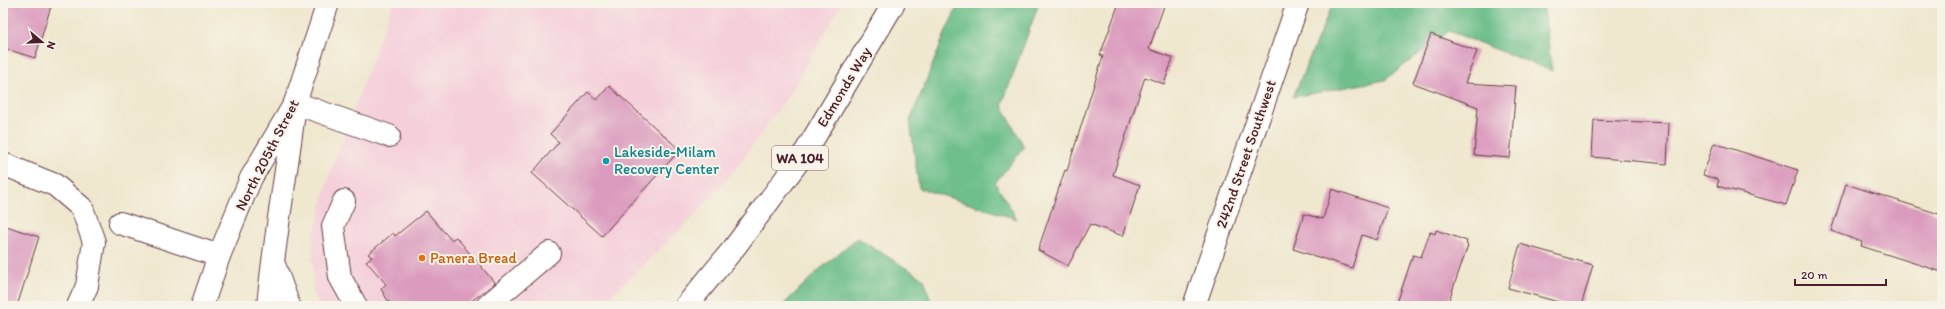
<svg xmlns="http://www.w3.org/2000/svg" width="1945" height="309" font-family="Itim,sans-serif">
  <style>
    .built { fill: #f5cfda }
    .forest { fill: #6ebf8b; stroke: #5c6f5b }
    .building { fill: #db9bbe }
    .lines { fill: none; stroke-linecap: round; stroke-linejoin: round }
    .minor-casing { stroke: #633d43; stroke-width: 24 }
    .major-casing { stroke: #633d43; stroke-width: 24 }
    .minor { stroke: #fff; stroke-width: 22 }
    .major { stroke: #fff; stroke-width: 22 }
    .culture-dot { fill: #0f9aa8; stroke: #f7f3e8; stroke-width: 1.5 }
    .food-dot { fill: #e8710a; stroke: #f7f3e8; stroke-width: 1.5 }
    .labels { text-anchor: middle; stroke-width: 4; stroke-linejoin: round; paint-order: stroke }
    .shield { fill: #f7f3e8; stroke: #7e5f64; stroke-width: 1 }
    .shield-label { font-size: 14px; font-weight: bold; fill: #4a1f2b }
    .street-label { font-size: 15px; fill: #4a1f2b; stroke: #f7f3e8 }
    .culture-label { font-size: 15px; fill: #0d838f; stroke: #f7f3e8; text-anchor: start }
    .food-label { font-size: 15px; fill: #c56008; stroke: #f7f3e8; text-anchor: start }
  </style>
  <rect width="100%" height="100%" fill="#f7f3e8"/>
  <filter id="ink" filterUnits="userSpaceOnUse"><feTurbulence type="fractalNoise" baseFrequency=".025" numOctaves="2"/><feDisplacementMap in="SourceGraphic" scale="8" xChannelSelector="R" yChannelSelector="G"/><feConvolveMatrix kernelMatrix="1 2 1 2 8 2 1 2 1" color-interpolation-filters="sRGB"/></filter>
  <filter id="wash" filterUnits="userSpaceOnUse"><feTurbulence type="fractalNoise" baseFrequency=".012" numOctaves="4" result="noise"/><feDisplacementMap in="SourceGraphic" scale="16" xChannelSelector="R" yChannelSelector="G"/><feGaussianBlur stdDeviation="0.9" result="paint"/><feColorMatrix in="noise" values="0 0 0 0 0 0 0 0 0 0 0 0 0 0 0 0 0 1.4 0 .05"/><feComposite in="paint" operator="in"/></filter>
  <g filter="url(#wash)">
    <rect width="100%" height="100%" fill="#efe7ce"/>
    <!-- built -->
    <path class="built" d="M 393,3 L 842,3 L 792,90 L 738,166 L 695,215 L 624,284 L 595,306 L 319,306 L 313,292 L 313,238 L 330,173 Z"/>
    <!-- forest -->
    <g class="forest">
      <path d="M 959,3 L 1039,3 L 1002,105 L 1024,147 L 995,183 L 1017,219 L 919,188 L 910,121 L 946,31 Z"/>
      <path d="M 1333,3 L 1543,3 L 1552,71 L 1449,31 L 1385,80 L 1293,97 Z"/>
      <path d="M 857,238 L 924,279 L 932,306 L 782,306 L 818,271 Z"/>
    </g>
    <g id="blocks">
      <!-- building -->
      <g class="building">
        <path d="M 3,3 L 52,3 L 35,58 L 3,48 Z"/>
        <path d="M 1119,3 L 1165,3 L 1149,49 L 1173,58 L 1164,84 L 1145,77 L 1113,175 L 1140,185 L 1123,236 L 1090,224 L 1068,266 L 1038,250 L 1065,170 L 1067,171 L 1103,56 L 1100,55 Z"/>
        <path d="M 1431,34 L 1477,51 L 1465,83 L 1516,86 L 1510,158 L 1474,155 L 1478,107 L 1413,83 Z"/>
        <path d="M 609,86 L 680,150 L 602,236 L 532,173 L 559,142 L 550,134 L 588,92 L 597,100 Z"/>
        <path d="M 1594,120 L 1669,123 L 1667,164 L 1592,157 Z"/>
        <path d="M 1714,143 L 1798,170 L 1786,205 L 1717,186 L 1719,180 L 1703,175 Z"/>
        <path d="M 1846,184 L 1942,215 L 1942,272 L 1861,246 L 1862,242 L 1831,231 Z"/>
        <path d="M 1332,189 L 1388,208 L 1377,240 L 1362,235 L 1352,268 L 1293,249 L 1304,214 L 1323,219 Z"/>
        <path d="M 426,211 L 451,240 L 456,237 L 495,283 L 465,306 L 391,306 L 381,289 L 386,284 L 366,261 L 372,257 L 368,254 L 393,233 L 395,236 Z"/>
        <path d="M 3,225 L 39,237 L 17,306 L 3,306 Z"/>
        <path d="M 1436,230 L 1467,241 L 1466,244 L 1468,245 L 1447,306 L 1396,306 L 1413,255 L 1421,257 L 1430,232 L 1435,234 Z"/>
        <path d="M 1520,244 L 1593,265 L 1581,306 L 1573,306 L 1508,288 Z"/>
      </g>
    </g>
  </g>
  <g filter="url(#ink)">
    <use href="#blocks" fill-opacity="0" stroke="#633d43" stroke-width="1"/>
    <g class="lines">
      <!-- minor casing -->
      <g class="minor-casing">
        <g id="minor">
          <path d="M 295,103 L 389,136"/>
          <path d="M 3,164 L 55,185 L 82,208 L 94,242 L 87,286 L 78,306"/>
          <path d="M 344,201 L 333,226 L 340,277 L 356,306"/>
          <path d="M 120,223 L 219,256"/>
          <path d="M 487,306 L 549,253"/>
          <path d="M 1194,306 L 1298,3"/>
        </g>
      </g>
      <!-- major casing -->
      <g class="major-casing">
        <g id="major">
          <path d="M 275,267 L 289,306"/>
          <path d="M 202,306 L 219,256 L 251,178 L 295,103 L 328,3"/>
          <path d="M 268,306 C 274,241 286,177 294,112"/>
          <path d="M 686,306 L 734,248 L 806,151 L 894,3"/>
        </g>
      </g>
      <!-- minor -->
      <use href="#minor" class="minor"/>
      <!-- major -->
      <use href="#major" class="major"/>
    </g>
  </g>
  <!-- markers -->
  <circle class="culture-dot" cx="606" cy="161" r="4"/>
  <circle class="food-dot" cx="422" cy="258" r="4"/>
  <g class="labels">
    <!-- shield labels -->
    <rect class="shield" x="772" y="146" width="56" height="24" rx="3"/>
    <g class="shield-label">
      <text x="800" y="163">WA 104</text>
    </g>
    <!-- street labels -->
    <g class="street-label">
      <text transform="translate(844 87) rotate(-59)" y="5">Edmonds Way</text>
      <text transform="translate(1246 154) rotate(-71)" y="5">242nd Street Southwest</text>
      <text transform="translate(267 155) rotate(-63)" y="5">North 205th Street</text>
    </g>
    <!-- culture labels -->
    <g class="culture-label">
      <text x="614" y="157">Lakeside-Milam<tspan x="614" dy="17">Recovery Center</tspan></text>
    </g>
    <!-- food labels -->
    <g class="food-label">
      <text x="430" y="263">Panera Bread</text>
    </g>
  </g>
  <!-- margin -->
  <rect width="1945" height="309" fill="none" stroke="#f7f3e8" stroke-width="16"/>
  <!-- north arrow -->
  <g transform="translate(42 42) rotate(109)" stroke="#f7f3e8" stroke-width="3" paint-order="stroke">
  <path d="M0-3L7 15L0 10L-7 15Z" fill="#4a1f2b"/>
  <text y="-6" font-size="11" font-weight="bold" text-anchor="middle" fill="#4a1f2b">N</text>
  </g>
  <!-- scale -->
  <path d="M1795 279v6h91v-6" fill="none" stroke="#4a1f2b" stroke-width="2"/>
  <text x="1801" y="279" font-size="12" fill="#4a1f2b" stroke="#f7f3e8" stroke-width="3" paint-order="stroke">20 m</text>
</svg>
